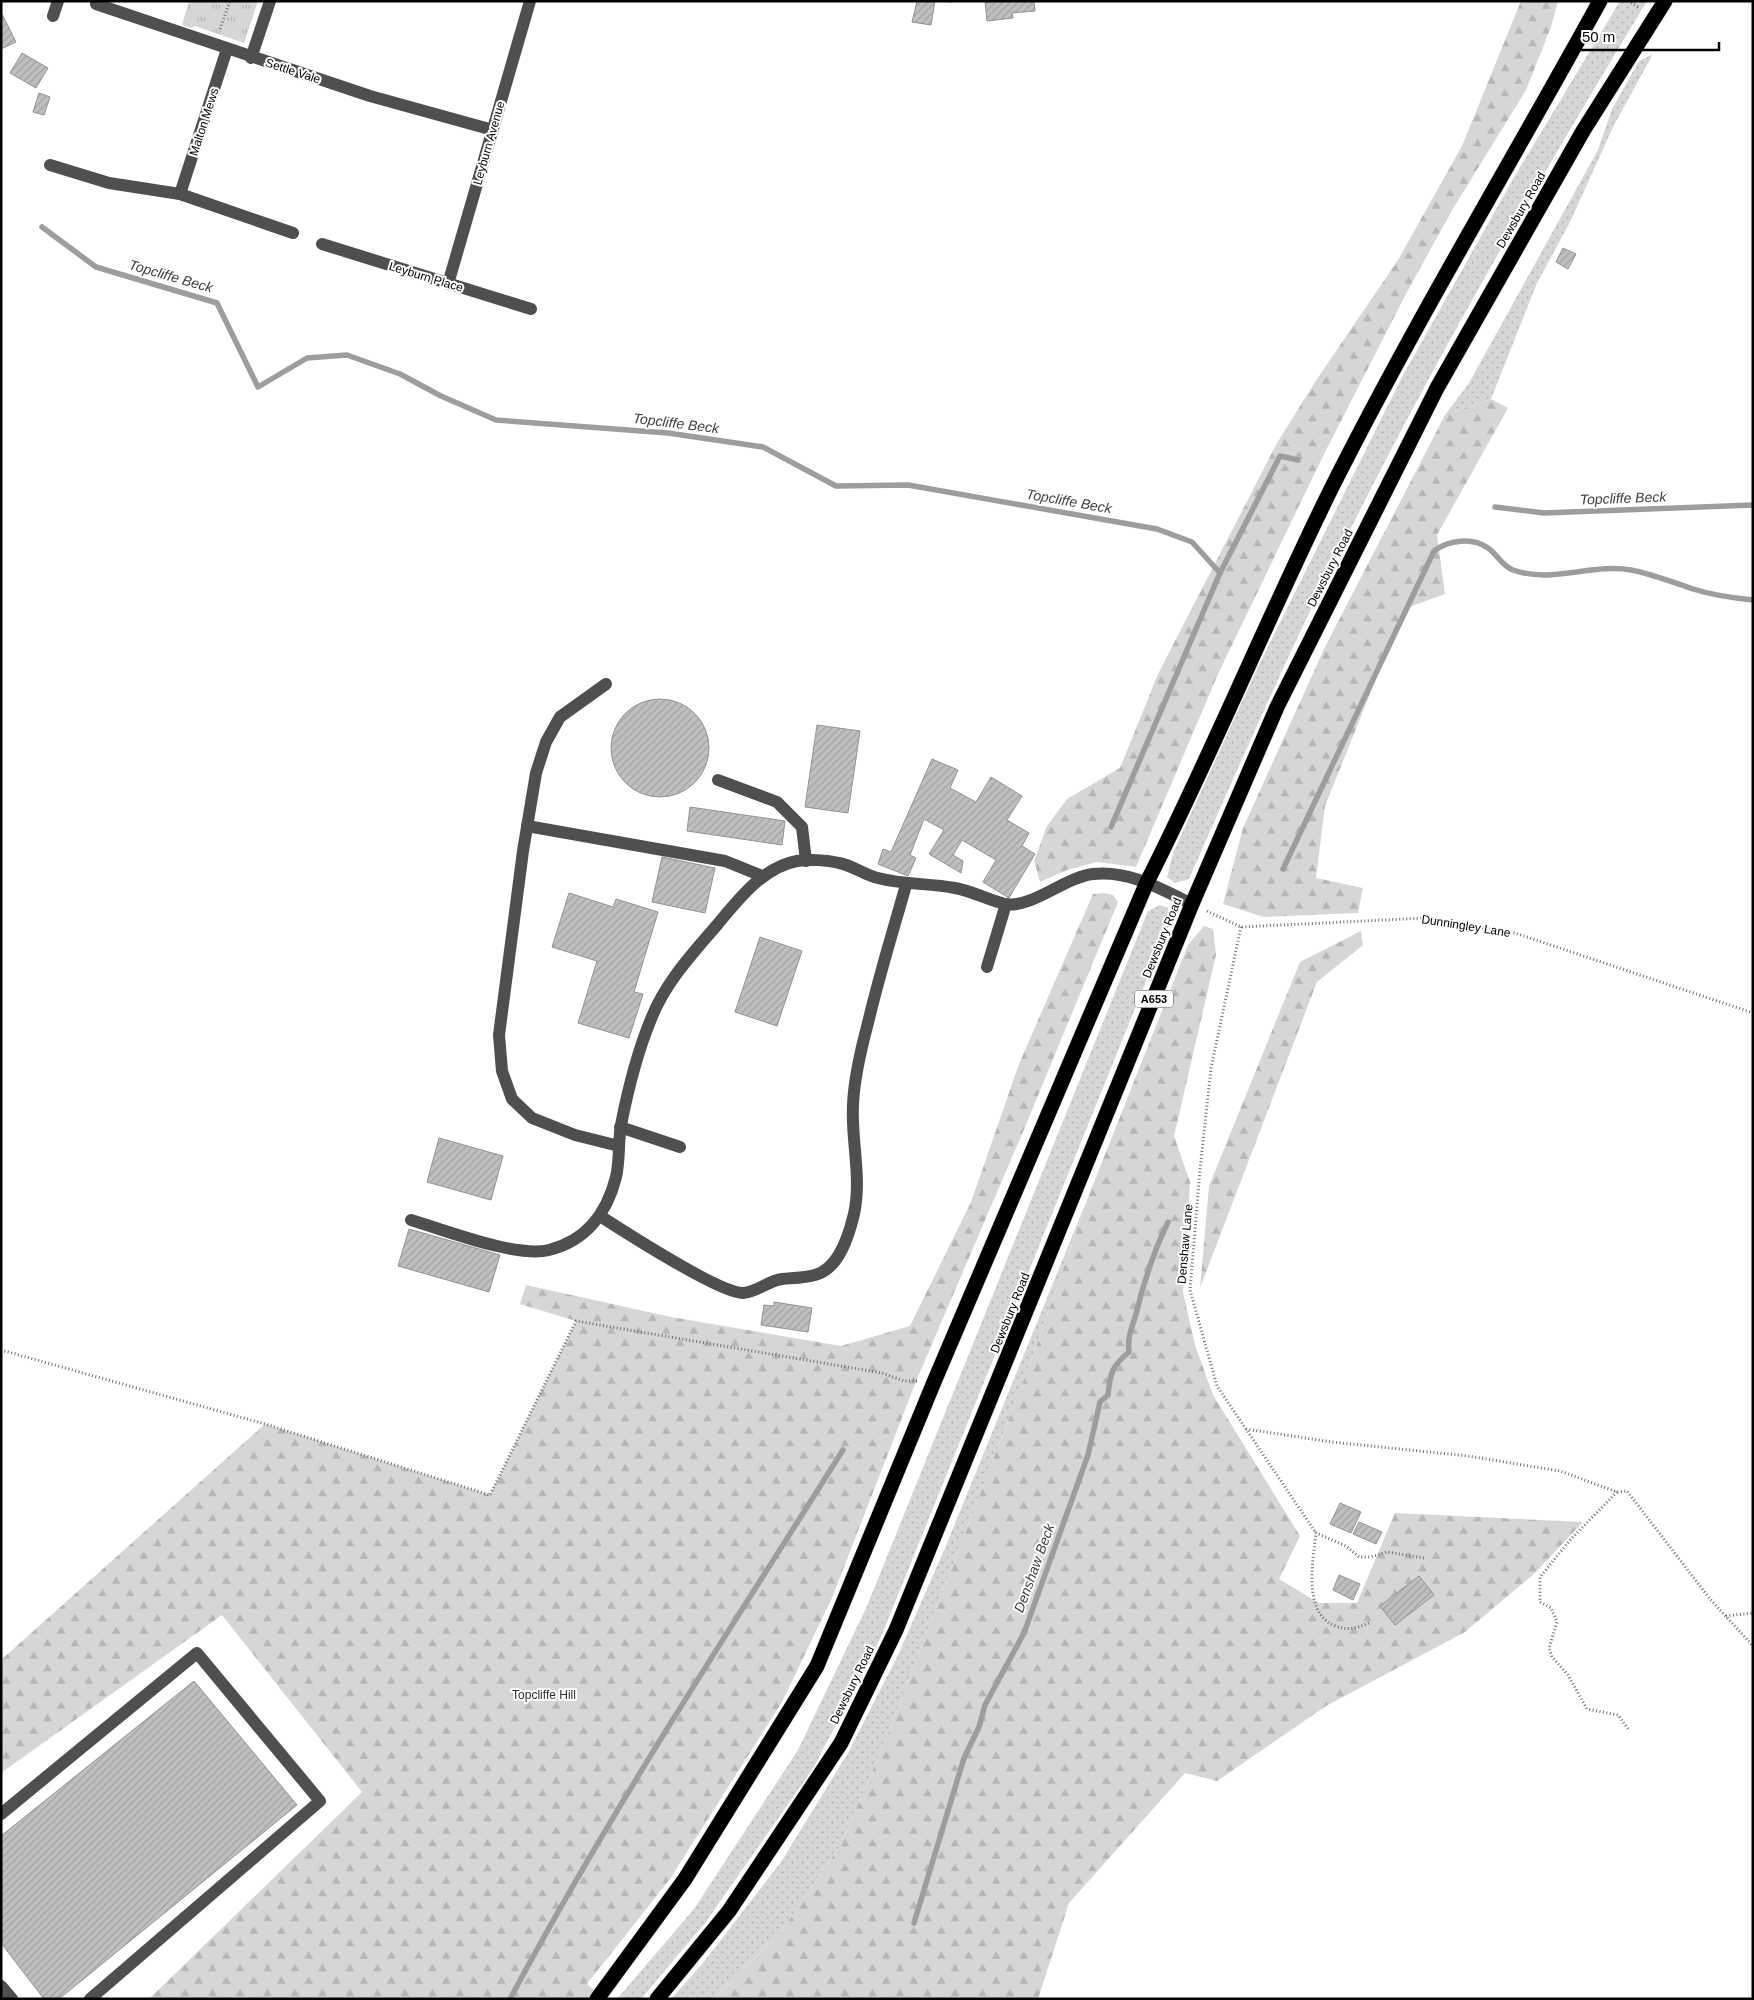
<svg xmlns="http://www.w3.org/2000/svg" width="1754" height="2000" font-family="Arial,sans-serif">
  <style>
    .grass { fill: url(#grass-dots) }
    .forest { fill: url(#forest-firs) }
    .park { fill: url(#park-tufts) }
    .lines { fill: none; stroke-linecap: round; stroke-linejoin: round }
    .stream { stroke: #9d9d9d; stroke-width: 5.5 }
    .building { fill: url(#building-hatch); stroke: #939393 }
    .highway-casing { stroke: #dbdbdb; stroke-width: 16 }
    .path { stroke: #717171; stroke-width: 3; stroke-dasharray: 1 2.5; stroke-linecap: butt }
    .minor { stroke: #4f4f4f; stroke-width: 12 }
    .highway { stroke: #000; stroke-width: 15 }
    .labels { text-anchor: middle; stroke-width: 4; stroke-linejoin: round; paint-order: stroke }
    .shield { fill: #fff; stroke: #4c4c4c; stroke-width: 1 }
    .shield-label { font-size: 11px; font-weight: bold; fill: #000 }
    .street-label { font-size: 12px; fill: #000; stroke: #fff }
    .park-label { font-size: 12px; fill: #2d2d2d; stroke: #fff }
    .water-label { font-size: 14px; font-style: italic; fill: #3e3e3e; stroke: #fff }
  </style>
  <defs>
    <pattern id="grass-dots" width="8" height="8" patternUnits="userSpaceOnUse" patternTransform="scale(1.25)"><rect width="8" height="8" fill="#d6d6d6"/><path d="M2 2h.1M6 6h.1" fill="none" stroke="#b6b6b6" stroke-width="1.8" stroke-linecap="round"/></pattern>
    <pattern id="forest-firs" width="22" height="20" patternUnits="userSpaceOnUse" patternTransform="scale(1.25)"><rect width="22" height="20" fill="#d6d6d6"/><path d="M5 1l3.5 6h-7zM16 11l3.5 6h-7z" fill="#b6b6b6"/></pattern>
    <pattern id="park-tufts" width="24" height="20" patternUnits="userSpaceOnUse" patternTransform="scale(1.25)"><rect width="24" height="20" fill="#d6d6d6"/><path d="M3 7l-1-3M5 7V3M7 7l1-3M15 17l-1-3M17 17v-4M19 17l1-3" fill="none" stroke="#b6b6b6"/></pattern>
    <pattern id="building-hatch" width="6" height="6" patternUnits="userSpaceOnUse" patternTransform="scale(1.25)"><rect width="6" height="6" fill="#bfbfbf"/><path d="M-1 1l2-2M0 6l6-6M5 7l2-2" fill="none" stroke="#a2a2a2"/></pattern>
  </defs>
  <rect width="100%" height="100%" fill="#fff"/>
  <!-- grass -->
  <g class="grass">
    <path d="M 1620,1 L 1647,1 C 1543,173 1442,347 1352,526 C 1293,642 1241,761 1189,879 L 1175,883 L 1167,877 L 1173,853 L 1257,669 L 1402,377 L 1513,179 Z"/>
    <path d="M 1653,54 L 1613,127 L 1570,222 L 1537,283 L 1491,399 L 1445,415 L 1469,383 L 1598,150 L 1612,109 L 1639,61 Z"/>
    <path d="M 1160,905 L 1168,908 L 1168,927 L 881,1637 L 814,1767 L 705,1923 L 641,1999 L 617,1999 L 694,1909 L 798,1750 L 867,1606 L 1148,911 Z"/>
    <path d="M 1089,1195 L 1034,1353 L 886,1739 L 840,1846 L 780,1933 L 714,1999 L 671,1999 L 703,1963 L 781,1862 L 848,1753 L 898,1655 L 945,1548 Z"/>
  </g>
  <!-- forest -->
  <g class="forest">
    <path d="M 1521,1 L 1558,1 L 1551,27 L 1526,90 L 1451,212 L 1407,292 L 1323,456 L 1218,674 L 1136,867 L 1097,862 L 1067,870 L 1040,882 L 1034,861 L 1047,826 L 1067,799 L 1120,768 L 1158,674 L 1277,443 L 1317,379 L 1398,260 L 1462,146 Z"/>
    <path d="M 1491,399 L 1508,408 L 1437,535 L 1445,594 L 1404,609 L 1325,806 L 1316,878 L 1363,888 L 1358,913 L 1264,917 L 1223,904 L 1243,828 L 1325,647 L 1445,415 Z"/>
    <path d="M 1104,893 L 1113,895 L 1118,902 L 1025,1127 L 917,1379 L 832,1598 L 782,1702 L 670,1879 L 587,1984 L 600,1995 L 597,1999 L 149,1999 L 362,1792 L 222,1615 L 1,1773 L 1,1660 L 265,1424 L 490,1495 L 576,1321 L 520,1304 L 526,1285 L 671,1317 L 841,1346 L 910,1326 L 971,1202 L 1019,1064 L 1093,894 Z"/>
    <path d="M 1204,926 L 1213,929 L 1216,955 L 1174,1136 L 1190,1182 L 1183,1292 L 1195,1345 L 1213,1395 L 1300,1536 L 1279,1579 L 1319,1603 L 1357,1603 L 1395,1513 L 1583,1522 L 1536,1572 L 1465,1632 L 1326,1706 L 1217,1781 L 1185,1773 L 1069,1903 L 1038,1999 L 714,1999 L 780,1933 L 840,1846 L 886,1739 L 1034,1353 L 1089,1195 L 1188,945 Z"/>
    <path d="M 1361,931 L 1363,945 L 1317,982 L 1200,1288 L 1209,1186 L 1300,962 Z"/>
  </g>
  <!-- park -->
  <path class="park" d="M 189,1 L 258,1 L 244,43 L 195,26 L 191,28 L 182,25 Z"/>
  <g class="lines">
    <!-- stream -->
    <g class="stream">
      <path d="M 42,227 L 96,267 L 217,303 L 258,387 L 307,358 L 347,355 L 400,374 L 441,396 L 496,420 L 668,433 L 763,447 L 836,486 L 908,485 L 1157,529 L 1192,542 L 1220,573 L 1280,456 L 1298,460"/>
      <path d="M 1495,507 L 1544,513 L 1753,505"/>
      <path d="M 1111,827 L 1220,573"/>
      <path d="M 1283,869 L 1434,551 C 1449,540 1472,537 1488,548 C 1497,554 1502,566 1513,570 C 1552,584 1592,563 1631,570 C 1652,574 1672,582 1693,589 C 1712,595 1733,598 1753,600"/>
      <path d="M 914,1923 L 964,1758 L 979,1727 L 985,1705 L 1024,1633 L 1088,1455 L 1100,1402 L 1108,1395 C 1110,1373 1112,1366 1129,1352 C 1127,1337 1132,1328 1136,1314 C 1144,1281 1153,1253 1168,1222"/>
      <path d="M 510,1999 C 611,1810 729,1631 843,1450"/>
    </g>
  </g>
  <!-- building -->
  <g class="building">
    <path d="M 917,1 L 935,1 L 931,25 L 912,22 Z"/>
    <path d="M 985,1 L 1034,1 L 1035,11 L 1012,13 L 1013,18 L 987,21 Z"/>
    <path d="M 2,14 L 16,42 L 1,49 L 1,15 Z"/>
    <path d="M 22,53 L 48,68 L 36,88 L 10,73 Z"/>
    <path d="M 39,93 L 50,97 L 44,115 L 33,112 Z"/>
    <path d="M 1563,248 L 1576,254 L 1568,269 L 1556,262 Z"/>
    <circle cx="660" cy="748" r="49"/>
    <path d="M 817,725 L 860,731 L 848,813 L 805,807 Z"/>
    <path d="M 932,759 L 958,770 L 950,788 L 976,802 L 991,777 L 1022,796 L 1007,820 L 1029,833 L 1022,846 L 1035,854 L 1009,898 L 983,882 L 996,860 L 962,840 L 953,855 L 963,861 L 961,873 L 929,854 L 944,830 L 924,819 L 910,855 L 916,858 L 908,876 L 878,864 L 883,849 L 891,852 Z"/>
    <path d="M 690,807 L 785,821 L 782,845 L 687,831 Z"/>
    <path d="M 662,857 L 715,868 L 705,913 L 652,902 Z"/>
    <path d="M 569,893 L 613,907 L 616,899 L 658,912 L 634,992 L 643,994 L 629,1038 L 578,1023 L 597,961 L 552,947 Z"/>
    <path d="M 760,937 L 802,951 L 777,1026 L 735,1012 Z"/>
    <path d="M 439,1138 L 503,1156 L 491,1200 L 427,1182 Z"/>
    <path d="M 409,1229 L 500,1255 L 489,1292 L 398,1266 Z"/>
    <path d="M 774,1302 L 812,1308 L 808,1332 L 761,1325 L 764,1305 L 774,1306 Z"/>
    <path d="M 1340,1503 L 1361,1512 L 1351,1533 L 1330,1524 Z"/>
    <path d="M 1359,1522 L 1382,1532 L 1376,1544 L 1353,1534 Z"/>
    <path d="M 1339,1575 L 1360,1584 L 1353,1600 L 1333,1590 Z"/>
    <path d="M 1419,1576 L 1434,1595 L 1395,1625 L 1380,1606 Z"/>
    <path d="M 194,1681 L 297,1805 L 59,1999 L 44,1999 L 1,1943 L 1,1836 Z"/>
  </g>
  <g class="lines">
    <!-- highway casing -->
    <g class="highway-casing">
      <g id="highway">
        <path d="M 597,1999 L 685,1879 L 817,1666 L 934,1382 L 1147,882 C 1213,752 1268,616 1333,485 C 1416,320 1511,163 1600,1"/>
        <path d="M 657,1999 L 729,1911 L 841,1743 L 896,1630 L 1192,904 L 1277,707 L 1437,388 L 1583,131 L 1665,1"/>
      </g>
    </g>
    <!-- path -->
    <g class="path">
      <path d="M 1628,1 L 1640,8"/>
      <path d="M 950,2 L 951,1"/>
      <path d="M 220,29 L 230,1"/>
      <path d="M 1207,911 L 1241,927 L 1425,918 L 1515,933 L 1753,1013"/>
      <path d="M 1241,927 L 1211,1068 L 1200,1170 L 1190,1290 L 1217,1386 L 1316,1533"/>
      <path d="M 1,1350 L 265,1424 L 490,1495 L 576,1321 L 882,1373 L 904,1381 L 917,1381"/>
      <path d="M 1246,1429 L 1332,1442 L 1468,1456 L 1560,1471 L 1617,1492 L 1627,1491 L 1710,1599 L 1753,1646"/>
      <path d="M 1617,1492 L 1571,1539 L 1540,1577 L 1540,1602 L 1551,1608 L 1557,1622 L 1549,1648 L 1552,1657 L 1568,1675 L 1587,1709 L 1618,1715 L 1629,1730"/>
      <path d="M 1726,1616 L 1753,1613"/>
      <path d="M 1369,1623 C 1355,1629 1346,1631 1333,1625 C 1303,1611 1313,1560 1316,1533 L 1346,1546 L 1359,1557 L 1371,1557 L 1387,1552 L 1424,1558"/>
    </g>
    <!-- minor -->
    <g class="minor">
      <path d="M 96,4 L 370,96 L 493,130"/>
      <path d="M 53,16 L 58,1"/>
      <path d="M 251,58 L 270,1"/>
      <path d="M 50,165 L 109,183 L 180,194 L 293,233"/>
      <path d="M 180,194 L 227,49"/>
      <path d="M 322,244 L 531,309"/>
      <path d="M 448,284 L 530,1"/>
      <path d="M 606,684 L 560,717 L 546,742 L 536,773 L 523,851 L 499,1035 L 502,1071 L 512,1099 L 532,1118 L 575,1135 L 619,1146"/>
      <path d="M 718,780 L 777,802 L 802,827 L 806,861"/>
      <path d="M 527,826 L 725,861 L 762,876"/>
      <path d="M 987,967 L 1006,904"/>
      <path d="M 620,1127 L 680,1147"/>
      <path d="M 600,1216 C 625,1232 719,1293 743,1293 C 758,1292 767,1281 782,1279 C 792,1278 805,1278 815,1275 C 839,1269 849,1235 854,1214 C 862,1177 851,1141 853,1105 C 854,1077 861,1049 868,1023 C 879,976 893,931 906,885"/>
      <path d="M 411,1220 C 445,1230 516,1258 549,1250 C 586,1241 607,1213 616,1177 C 620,1160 618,1142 621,1125 C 628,1089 637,1053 651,1019 C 665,983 692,954 717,925 C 738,900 763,867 797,861 C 808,859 827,860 839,863 C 852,865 864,875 878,878 C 904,885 929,883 955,888 C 972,891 988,900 1005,904 C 1031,909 1065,877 1093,874 C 1129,870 1161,889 1192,904"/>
      <path d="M 1,1814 L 197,1653 L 320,1801 L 90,1999"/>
      <path d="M 1,1986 L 12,1999"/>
    </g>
    <!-- highway -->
    <use href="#highway" class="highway"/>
  </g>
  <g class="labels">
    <!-- shield labels -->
    <rect class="shield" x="1135" y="990.5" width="38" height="17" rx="4"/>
    <g class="shield-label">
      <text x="1154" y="1003">A653</text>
    </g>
    <!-- street labels -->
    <g class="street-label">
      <text transform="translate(293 71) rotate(18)" y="4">Settle Vale</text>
      <text transform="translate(204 122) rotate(-72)" y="4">Malton Mews</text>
      <text transform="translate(489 143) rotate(-74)" y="4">Leyburn Avenue</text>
      <text transform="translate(1521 210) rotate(-60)" y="4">Dewsbury Road</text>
      <text transform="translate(426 277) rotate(17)" y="4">Leyburn Place</text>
      <text transform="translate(1330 568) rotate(-63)" y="4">Dewsbury Road</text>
      <text transform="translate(1466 926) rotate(9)" y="4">Dunningley Lane</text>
      <text transform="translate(1162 938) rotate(-68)" y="4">Dewsbury Road</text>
      <text transform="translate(1185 1244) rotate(-85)" y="4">Denshaw Lane</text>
      <text transform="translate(1010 1313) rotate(-68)" y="4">Dewsbury Road</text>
      <text transform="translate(852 1685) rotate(-64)" y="4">Dewsbury Road</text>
    </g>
    <!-- park labels -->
    <g class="park-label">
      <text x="544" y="1699">Topcliffe Hill</text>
    </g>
    <!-- water labels -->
    <g class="water-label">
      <text transform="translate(171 276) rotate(16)" y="5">Topcliffe Beck</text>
      <text transform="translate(676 423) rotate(7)" y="5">Topcliffe Beck</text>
      <text transform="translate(1623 498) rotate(-2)" y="5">Topcliffe Beck</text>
      <text transform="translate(1069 501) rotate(10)" y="5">Topcliffe Beck</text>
      <text transform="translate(1034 1568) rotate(-70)" y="5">Denshaw Beck</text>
    </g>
  </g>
  <!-- border -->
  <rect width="1754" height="2000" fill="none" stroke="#000000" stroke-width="5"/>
  <!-- scale -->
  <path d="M1574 42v8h145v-8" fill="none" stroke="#000000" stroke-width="2.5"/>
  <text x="1582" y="42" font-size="15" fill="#000000" stroke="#ffffff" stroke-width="4" paint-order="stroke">50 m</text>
</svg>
